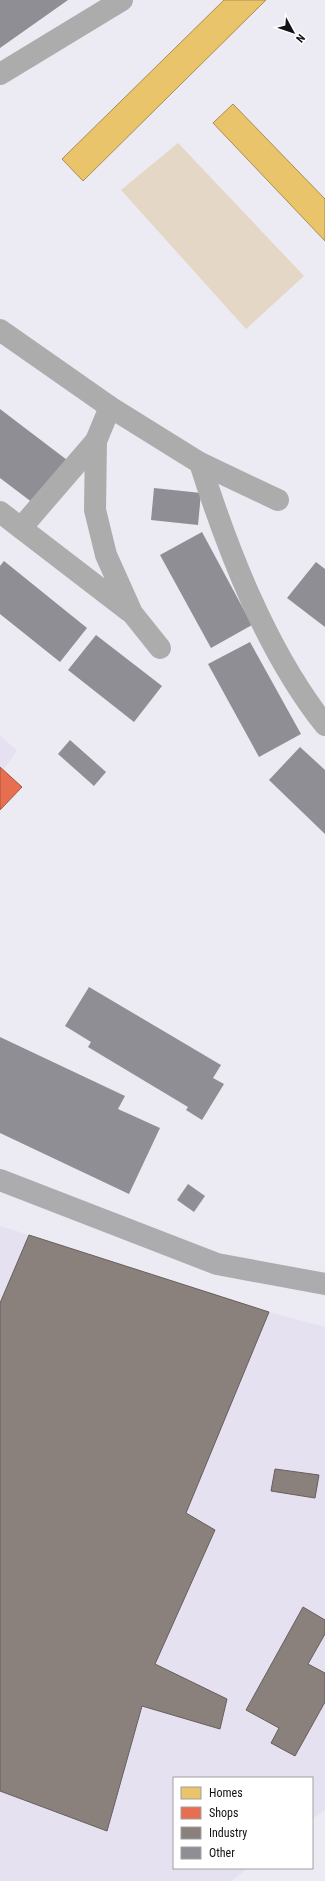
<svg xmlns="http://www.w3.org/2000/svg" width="325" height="1881" font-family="'Roboto Condensed',sans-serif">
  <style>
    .built { fill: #e5e1f1 }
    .green { fill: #e5d7c5 }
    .homes { fill: #e9c46a; stroke: #a88e51 }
    .shops { fill: #e76f51; stroke: #a7533f }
    .industry { fill: #8a817c; stroke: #665f5d }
    .building { fill: #8f8e94 }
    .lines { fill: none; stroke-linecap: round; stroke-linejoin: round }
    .minor { stroke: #adacac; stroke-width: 22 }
    .secondary { stroke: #acabad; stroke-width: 22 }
  </style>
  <rect width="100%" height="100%" fill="#eceaf2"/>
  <!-- built -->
  <g class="built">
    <path d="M 0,736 L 17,750 L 0,775 Z"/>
    <path d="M 0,1226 L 29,1235 L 211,1307 L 269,1312 L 325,1327 L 325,1810 L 312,1819 L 312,1778 L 174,1778 L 174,1868 L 248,1868 L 231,1881 L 0,1881 Z"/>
  </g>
  <!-- green -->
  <path class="green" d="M 178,143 L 304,276 L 246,329 L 121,190 Z"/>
  <!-- homes -->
  <g class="homes">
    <path d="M 224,0 L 266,0 L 83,181 L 62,159 Z"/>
    <path d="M 233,104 L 325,199 L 325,241 L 213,123 Z"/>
  </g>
  <!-- shops -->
  <path class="shops" d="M 0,767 L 22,787 L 0,810 Z"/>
  <!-- industry -->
  <g class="industry">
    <path d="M 29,1235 L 269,1312 L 186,1513 L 215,1530 L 155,1664 L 227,1699 L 220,1729 L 142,1706 L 107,1831 L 0,1791 L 0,1303 Z"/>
    <path d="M 275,1469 L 319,1475 L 315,1498 L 271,1491 Z"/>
    <path d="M 303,1607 L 325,1620 L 325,1634 L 308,1664 L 325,1673 L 325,1702 L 295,1756 L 271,1743 L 279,1728 L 246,1710 Z"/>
  </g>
  <!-- building -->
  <g class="building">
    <path d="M 0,0 L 68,0 L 0,48 Z"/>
    <path d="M 0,409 L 67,460 L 33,503 L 0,478 Z"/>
    <path d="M 154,488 L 201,493 L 198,525 L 151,520 Z"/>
    <path d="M 202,532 L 252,625 L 211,648 L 160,555 Z"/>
    <path d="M 4,561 L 87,628 L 60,662 L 0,614 L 0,566 Z"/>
    <path d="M 316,562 L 325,569 L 325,627 L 287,598 Z"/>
    <path d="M 96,635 L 162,686 L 134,722 L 68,670 Z"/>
    <path d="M 250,642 L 301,734 L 259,757 L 208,664 Z"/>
    <path d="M 70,740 L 106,772 L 94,786 L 58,754 Z"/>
    <path d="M 300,747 L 325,770 L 325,834 L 269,780 Z"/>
    <path d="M 89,987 L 221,1065 L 213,1078 L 224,1084 L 202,1120 L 186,1110 L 188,1107 L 88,1047 L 91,1042 L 65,1026 Z"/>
    <path d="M 0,1037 L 125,1096 L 118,1109 L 160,1128 L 129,1194 L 0,1133 Z"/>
    <path d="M 188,1184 L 205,1196 L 194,1212 L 177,1200 Z"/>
  </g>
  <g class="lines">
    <!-- minor -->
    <g class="minor">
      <path d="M 0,74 L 122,0"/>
      <path d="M 0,330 L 110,407 L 200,463 L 278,500"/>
      <path d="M 110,407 L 96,441 L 95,510 L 106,555 L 132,613 L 160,648"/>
      <path d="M 200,463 C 228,551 267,652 325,725"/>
      <path d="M 0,512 L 129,611"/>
      <path d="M 21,528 L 96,441"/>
    </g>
    <!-- secondary -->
    <path class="secondary" d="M 0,1180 L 217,1264 L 325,1284"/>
  </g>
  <!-- legend -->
  <rect x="173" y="1777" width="140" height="92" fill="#ffffff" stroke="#a0a0a2"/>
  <rect x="181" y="1787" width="20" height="12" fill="#e9c46a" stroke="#a0a0a2"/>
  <text x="209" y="1797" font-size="12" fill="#121116">Homes</text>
  <rect x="181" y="1807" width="20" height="12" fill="#e76f51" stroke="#a0a0a2"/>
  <text x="209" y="1817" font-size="12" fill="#121116">Shops</text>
  <rect x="181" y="1827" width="20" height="12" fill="#8a817c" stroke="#a0a0a2"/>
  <text x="209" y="1837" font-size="12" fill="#121116">Industry</text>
  <rect x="181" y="1847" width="20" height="12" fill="#8f8e94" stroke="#a0a0a2"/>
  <text x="209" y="1857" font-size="12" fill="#121116">Other</text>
  <!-- north arrow -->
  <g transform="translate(293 32) rotate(130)" stroke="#ffffff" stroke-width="3" paint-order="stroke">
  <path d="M0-3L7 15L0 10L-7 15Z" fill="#121116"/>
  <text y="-6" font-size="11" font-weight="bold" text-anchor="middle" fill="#121116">N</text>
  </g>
</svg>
